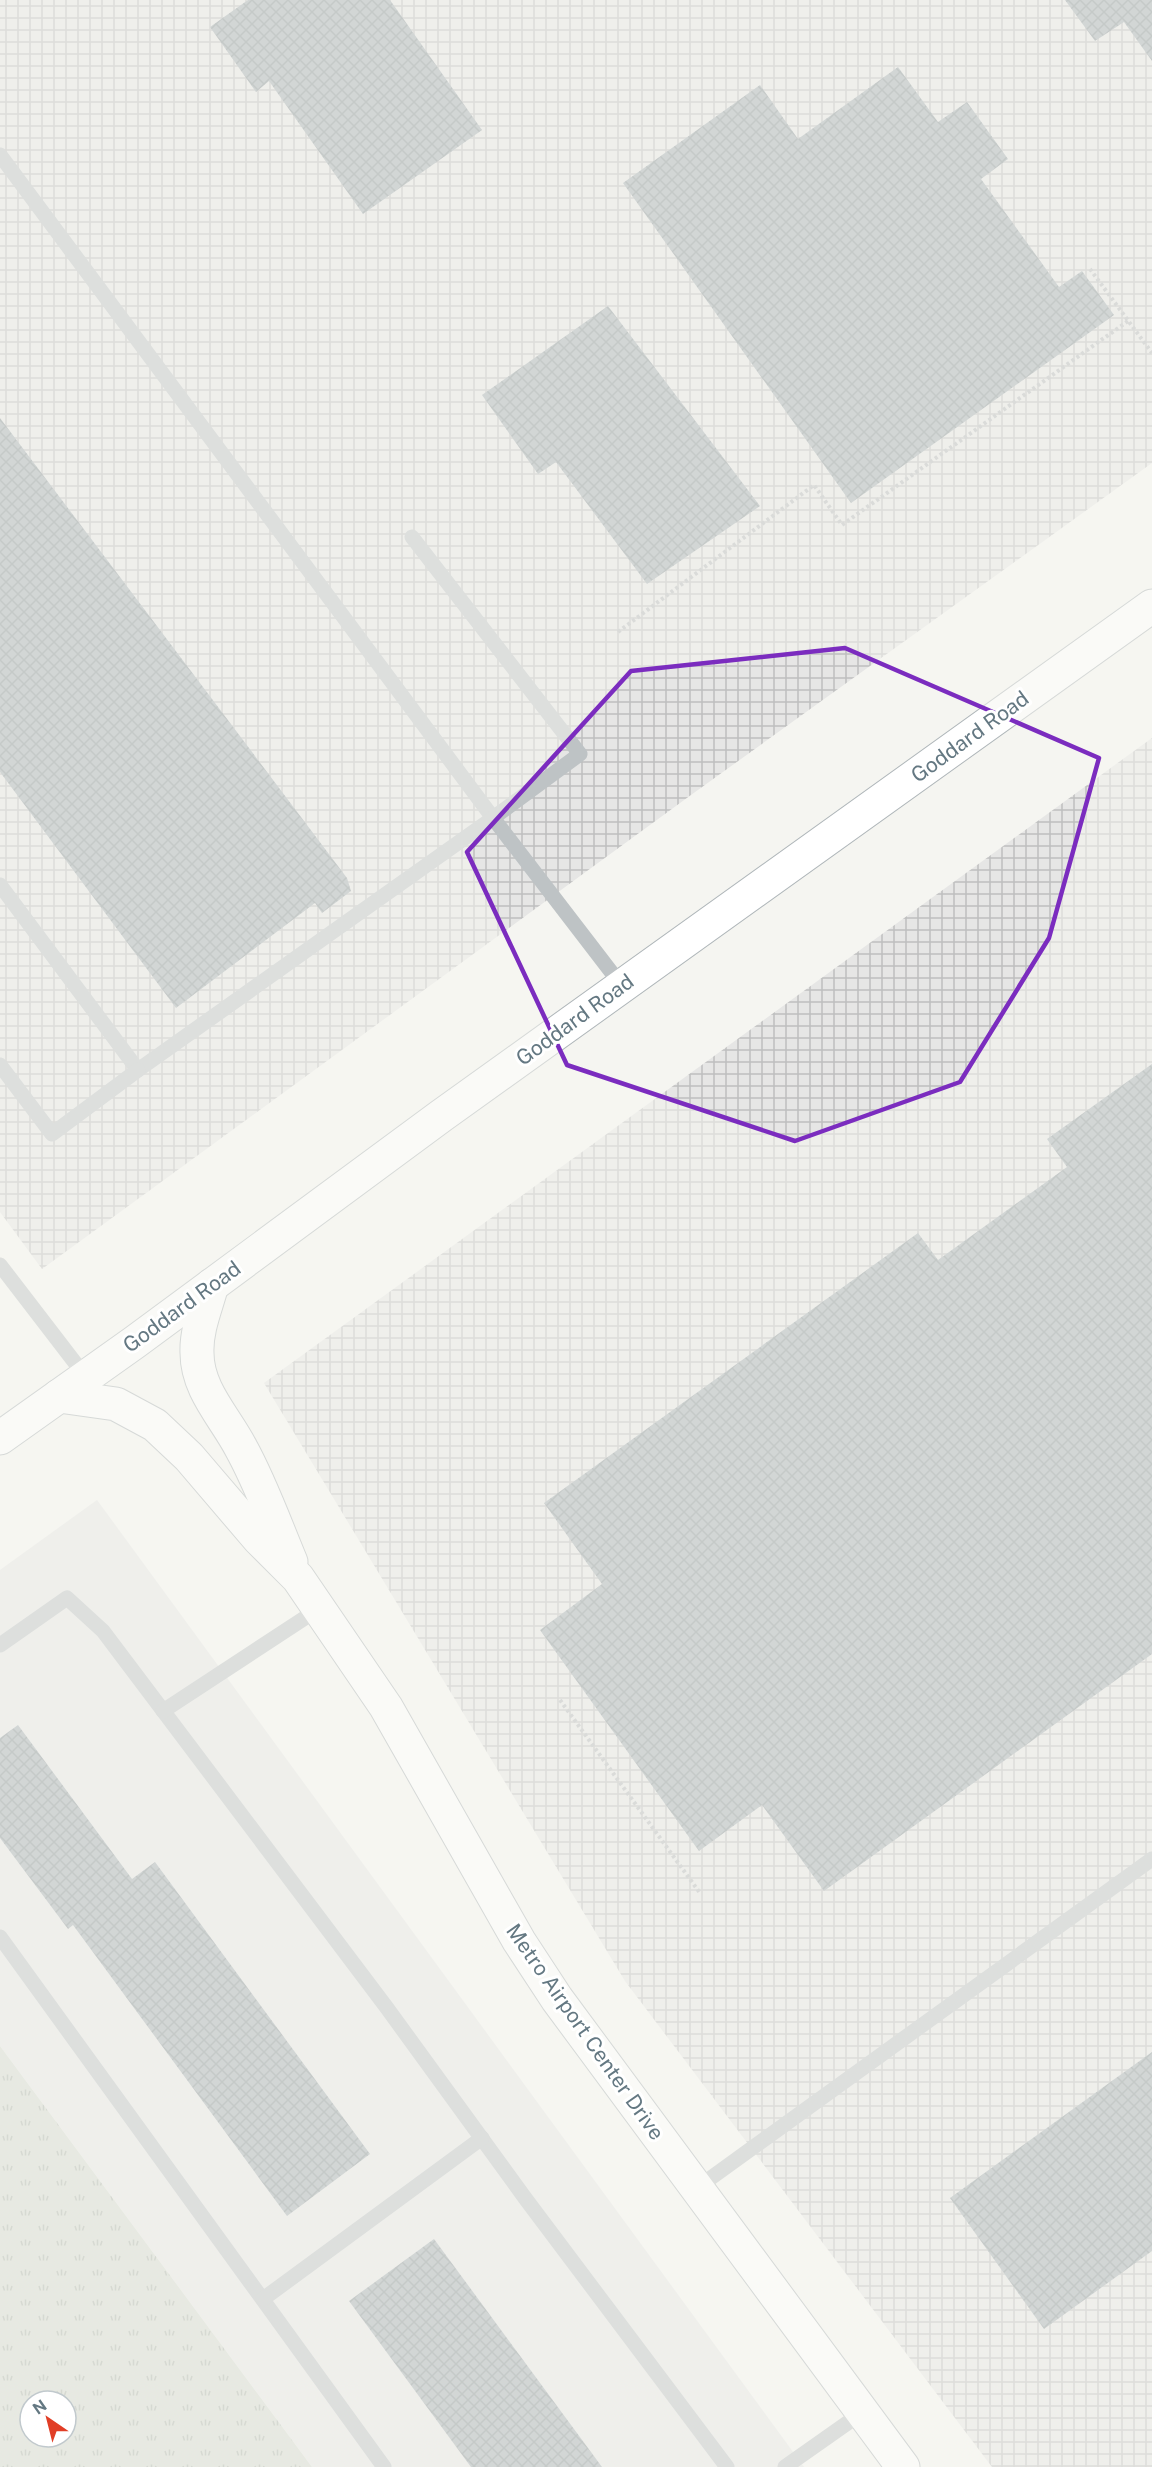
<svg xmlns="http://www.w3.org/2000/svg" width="1152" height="2467" font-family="'Public Sans',sans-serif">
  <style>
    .built { fill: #e6e6e5 }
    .industrial { fill: url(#industrial-grid) }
    .grass { fill: url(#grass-tufts); fill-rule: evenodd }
    .building { fill: url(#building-cross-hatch) }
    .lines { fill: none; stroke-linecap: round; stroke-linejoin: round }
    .secondary-casing { stroke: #b0b7ba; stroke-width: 35 }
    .path { stroke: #b8bbbd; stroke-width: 4; stroke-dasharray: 3 3; stroke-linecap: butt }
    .lane { stroke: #bec3c5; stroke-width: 15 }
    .secondary { stroke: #fff; stroke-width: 33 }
    .marked { fill: none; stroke: #7b2cbf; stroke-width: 4.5; stroke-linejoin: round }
    .labels { text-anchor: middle; stroke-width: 6; stroke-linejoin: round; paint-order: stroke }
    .street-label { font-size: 21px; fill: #647882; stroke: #fff }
  </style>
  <defs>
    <pattern id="industrial-grid" width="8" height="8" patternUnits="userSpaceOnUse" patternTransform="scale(1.5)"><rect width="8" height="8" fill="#e6e6e5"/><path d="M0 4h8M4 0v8" fill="none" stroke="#bebfbf"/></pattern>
    <pattern id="grass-tufts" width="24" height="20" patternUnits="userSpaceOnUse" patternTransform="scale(1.5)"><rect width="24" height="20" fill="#d5dad0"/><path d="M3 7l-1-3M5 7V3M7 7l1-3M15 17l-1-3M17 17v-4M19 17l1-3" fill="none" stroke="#b0b6ae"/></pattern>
    <pattern id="building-cross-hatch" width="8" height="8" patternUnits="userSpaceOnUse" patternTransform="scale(1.5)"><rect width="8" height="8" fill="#a6b0b4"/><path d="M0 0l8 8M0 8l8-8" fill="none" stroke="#8b9498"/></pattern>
  </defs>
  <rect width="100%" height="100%" fill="#f5f5f1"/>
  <!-- built -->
  <path class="built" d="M 97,1500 L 804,2467 L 312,2467 L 0,2046 L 0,1570 Z"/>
  <!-- industrial -->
  <g class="industrial">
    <path d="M 0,0 L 1152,0 L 1152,463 L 691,795 L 42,1269 L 0,1212 Z"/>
    <path d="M 1152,738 L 1152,2467 L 992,2467 L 625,1981 L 264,1383 Z"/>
  </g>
  <!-- grass -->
  <path class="grass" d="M 0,2046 L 312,2467 L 0,2467 ZM 30,2401 L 66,2401 L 66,2437 L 30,2437 Z"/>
  <!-- building -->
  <g class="building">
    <path d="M 248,0 L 390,0 L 482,130 L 363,214 L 269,81 L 256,92 L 210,27 Z"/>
    <path d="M 1065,0 L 1152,0 L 1152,61 L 1124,22 L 1095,41 Z"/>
    <path d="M 898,67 L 938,122 L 967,102 L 1008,159 L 981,179 L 1059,287 L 1082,271 L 1114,315 L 851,503 L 623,183 L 760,85 L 798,139 Z"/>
    <path d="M 608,306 L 760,506 L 647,584 L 556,462 L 538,474 L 482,395 Z"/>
    <path d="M 0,418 L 347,878 L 351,891 L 322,913 L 315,903 L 176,1008 L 0,772 Z"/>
    <path d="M 1152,1064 L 1152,1654 L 824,1891 L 762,1805 L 699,1851 L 540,1630 L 602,1584 L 544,1503 L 918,1233 L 938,1260 L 1067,1167 L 1047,1139 Z"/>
    <path d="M 18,1725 L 132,1879 L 155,1862 L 370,2154 L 287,2216 L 73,1925 L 68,1929 L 0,1838 L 0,1738 Z"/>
    <path d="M 1152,2052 L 1152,2251 L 1044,2329 L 950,2198 Z"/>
    <path d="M 434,2239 L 602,2467 L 471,2467 L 349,2301 Z"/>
  </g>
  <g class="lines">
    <!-- secondary casing -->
    <g class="secondary-casing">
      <g id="secondary">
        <path d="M 212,1285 C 206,1307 196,1330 197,1353 C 197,1390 225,1417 241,1448 C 261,1484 275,1524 291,1562"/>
        <path d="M 59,1396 L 116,1404 L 155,1425 L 189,1457 L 259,1539 L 298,1578 L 386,1707 L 519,1941 L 557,1999 L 903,2467"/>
        <path d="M 0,1438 L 135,1342 L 441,1116 L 1152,606"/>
      </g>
    </g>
    <!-- path -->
    <g class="path">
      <path d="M 1090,269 L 1152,353"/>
      <path d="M 618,632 L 814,485 L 842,525 L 1128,321"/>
      <path d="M 560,1700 L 700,1893"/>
    </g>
    <!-- lane -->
    <g class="lane">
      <path d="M 0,155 L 493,818 L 580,754 L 412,537"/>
      <path d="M 0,885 L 138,1070 L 493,818 L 622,986"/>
      <path d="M 0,1065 L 52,1134 L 138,1070"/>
      <path d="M 0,1265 L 86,1377"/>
      <path d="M 0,1645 L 67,1598 L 103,1631 L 387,2008 L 525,2198 L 727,2467"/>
      <path d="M 163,1711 L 320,1608"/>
      <path d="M 0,1937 L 384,2467"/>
      <path d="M 697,2188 L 1152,1859"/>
      <path d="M 263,2299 L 482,2138"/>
      <path d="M 785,2467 L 863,2412"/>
    </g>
    <!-- secondary -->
    <use href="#secondary" class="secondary"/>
  </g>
  <!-- marked area -->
  <path d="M0 0H1152V2467H0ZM 845,648 L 1099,758 L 1049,938 L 960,1082 L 795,1141 L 567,1065 L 467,852 L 631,671 Z" fill="#f5f5f1" fill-opacity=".55" fill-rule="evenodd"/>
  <path class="marked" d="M 845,648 L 1099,758 L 1049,938 L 960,1082 L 795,1141 L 567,1065 L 467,852 L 631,671 Z"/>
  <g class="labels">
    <!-- street labels -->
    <g class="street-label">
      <text transform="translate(970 737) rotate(-36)" y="7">Goddard Road</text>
      <text transform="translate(575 1020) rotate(-36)" y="7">Goddard Road</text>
      <text transform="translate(182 1307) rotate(-36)" y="7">Goddard Road</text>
      <text transform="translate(585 2032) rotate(55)" y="7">Metro Airport Center Drive</text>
    </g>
  </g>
  <!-- north arrow -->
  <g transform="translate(48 2419) rotate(325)"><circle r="28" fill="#ffffff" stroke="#c1c9cd" stroke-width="1.5"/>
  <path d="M0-4.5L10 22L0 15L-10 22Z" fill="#e13e26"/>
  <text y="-9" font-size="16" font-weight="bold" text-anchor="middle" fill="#647882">N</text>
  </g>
</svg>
